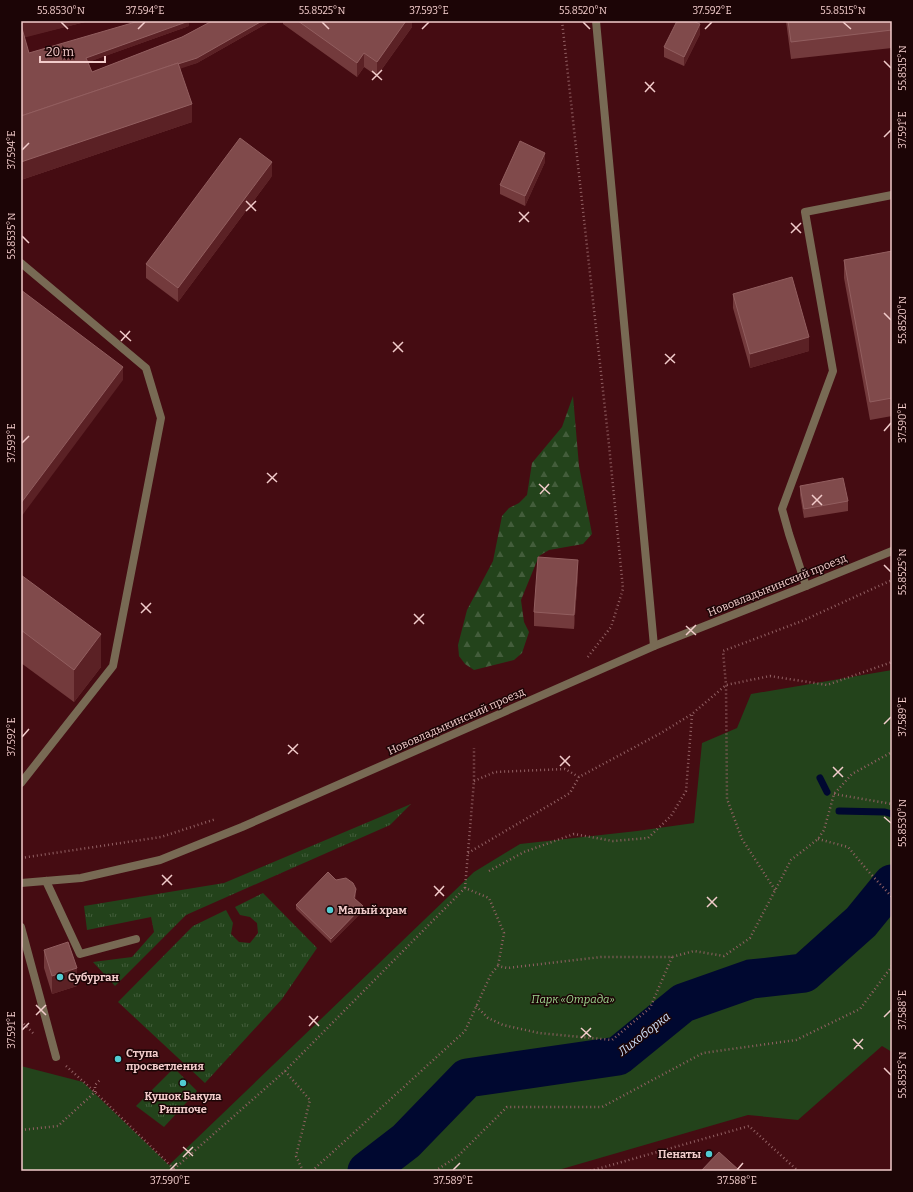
<svg xmlns="http://www.w3.org/2000/svg" width="913" height="1192" font-family="Bitter,serif">
  <style>
    .grass { fill: url(#grass-tufts) }
    .forest { fill: url(#forest-firs) }
    .park { fill: #23431b }
    .lines { fill: none; stroke-linecap: round; stroke-linejoin: round }
    .stream { stroke: #000830; stroke-width: 7 }
    .river { stroke: #000830; stroke-width: 39 }
    .path { stroke: #926164; stroke-width: 2.5; stroke-dasharray: 1 3; stroke-linecap: butt }
    .service { stroke: #786a54; stroke-width: 8 }
    .minor { stroke: #786a54; stroke-width: 8 }
    .wall { fill: #733a3c }
    .shaded-wall { fill: #5b2125 }
    .building { fill: #804a4b; stroke: #925e5f }
    .ticks { fill: none; stroke: #f2cccb; stroke-width: 1.5 }
    .poi-dot { fill: #51ccd2; stroke: #1c0506; stroke-width: 1.5 }
    .labels { text-anchor: middle; stroke-width: 3; stroke-linejoin: round; paint-order: stroke }
    .street-label { font-size: 11px; fill: #f2cccb; stroke: #1c0506 }
    .poi-label { font-size: 11px; font-weight: bold; fill: #f2cccb; stroke: #1c0506; text-anchor: start }
    .park-label { font-size: 11px; font-style: italic; fill: #9fd891; stroke: #1c0506 }
    .water-label { font-size: 12px; font-style: italic; fill: #cde0fd; stroke: #1c0506 }
    .neatline { fill: none; stroke: #f2cccb; stroke-width: 1.5 }
    .ticks-label { font-size: 10px; text-anchor: middle; fill: #f2cccb }
  </style>
  <defs>
    <pattern id="grass-tufts" width="24" height="20" patternUnits="userSpaceOnUse"><rect width="24" height="20" fill="#23431b"/><path d="M3 7l-1-3M5 7V3M7 7l1-3M15 17l-1-3M17 17v-4M19 17l1-3" fill="none" stroke="#435d3b"/></pattern>
    <pattern id="forest-firs" width="22" height="20" patternUnits="userSpaceOnUse"><rect width="22" height="20" fill="#23431b"/><path d="M5 1l3.5 6h-7zM16 11l3.5 6h-7z" fill="#435d3b"/></pattern>
  </defs>
  <rect width="100%" height="100%" fill="#450c12"/>
  <!-- grass -->
  <g class="grass">
    <path d="M 411,804 L 390,825 L 186,915 L 115,986 L 93,962 L 132,957 L 154,932 L 151,917 L 87,930 L 84,906 L 224,883 Z"/>
    <path d="M 263,893 L 317,948 L 282,999 L 205,1083 L 118,1002 L 193,926 L 226,910 L 233,923 L 231,934 L 239,942 L 250,943 L 258,933 L 257,923 L 250,917 L 240,915 L 235,907 Z"/>
    <path d="M 174,1068 L 197,1091 L 164,1127 L 136,1106 Z"/>
  </g>
  <!-- forest -->
  <path class="forest" d="M 573,396 L 579,466 L 592,534 L 583,544 L 549,550 L 539,556 L 521,600 L 524,622 L 529,632 L 522,653 L 514,660 L 474,670 L 465,664 L 459,656 L 458,645 L 467,610 L 493,561 L 502,516 L 509,508 L 519,503 L 527,495 L 532,463 L 562,427 Z"/>
  <!-- park -->
  <path class="park" d="M 892,670 L 892,1052 L 882,1046 L 798,1120 L 748,1115 L 555,1171 L 21,1171 L 21,1066 L 83,1082 L 169,1165 L 474,872 L 520,844 L 637,831 L 694,823 L 702,743 L 737,728 L 751,694 Z"/>
  <g class="lines">
    <!-- stream -->
    <g class="stream">
      <path d="M 820,778 L 827,792"/>
      <path d="M 839,811 L 885,812 L 892,814"/>
    </g>
    <!-- river -->
    <path class="river" d="M 367,1171 L 406,1141 L 467,1078 L 618,1056 L 683,1003 L 751,979 L 804,973 L 861,922 L 892,884"/>
    <!-- path -->
    <g class="path">
      <path d="M 562,21 L 609,445 L 623,589 L 611,627 L 587,658"/>
      <path d="M 474,781 L 495,772 L 565,769 L 579,777 L 661,733 L 692,714 L 726,685 L 770,676 L 827,685 L 892,662"/>
      <path d="M 834,794 L 892,804"/>
      <path d="M 818,839 L 848,847 L 868,871 L 892,897"/>
      <path d="M 468,853 L 570,793 L 579,777"/>
      <path d="M 21,858 L 161,837 L 216,819"/>
      <path d="M 489,871 L 524,852 L 574,834 L 613,841 L 648,838 L 671,816 L 686,791 L 692,715"/>
      <path d="M 465,888 L 474,781 L 474,748"/>
      <path d="M 775,890 L 742,839 L 727,799 L 726,685 L 723,651 L 802,621 L 892,580"/>
      <path d="M 476,1006 L 488,1018 L 503,1025 L 539,1033 L 612,1040 L 650,1008 L 672,957"/>
      <path d="M 21,1021 L 34,1034"/>
      <path d="M 66,1066 L 95,1092 L 174,1169 L 175,1171"/>
      <path d="M 285,1071 L 310,1100 L 296,1156 L 303,1171"/>
      <path d="M 95,1092 L 95,1085 L 100,1080"/>
      <path d="M 21,1130 L 58,1126 L 95,1092"/>
      <path d="M 174,1169 L 285,1071 L 465,888 L 489,898 L 504,933 L 498,966"/>
      <path d="M 312,1171 L 465,1031 L 491,974 L 498,966 L 507,968 L 601,957 L 672,957 L 694,951 L 724,956 L 750,938 L 791,860 L 818,839 L 824,830 L 834,794 L 852,774 L 892,752"/>
      <path d="M 435,1171 L 458,1156 L 507,1107 L 602,1107 L 703,1053 L 796,1040 L 860,1009 L 892,966"/>
      <path d="M 590,1171 L 749,1126 L 798,1171"/>
    </g>
    <!-- service -->
    <g class="service">
      <path d="M 21,263 L 146,368 L 161,418 L 113,666 L 21,783"/>
      <path d="M 806,586 L 789,534 L 782,509 L 833,371 L 805,212 L 892,195"/>
      <path d="M 46,881 L 80,954 L 136,939"/>
      <path d="M 21,927 L 56,1057"/>
    </g>
    <!-- minor -->
    <g class="minor">
      <path d="M 596,21 L 654,646"/>
      <path d="M 21,883 L 81,878 L 160,860 L 242,827 L 654,646 L 806,586 L 892,551"/>
    </g>
  </g>
  <!-- wall -->
  <g class="wall">
    <path d="M 21,21 L 89,21 L 24,37 L 29,53 L 189,26 L 88,62 L 92,72 L 182,37 L 212,21 L 271,21 L 197,63 L 180,68 L 192,122 L 21,180 Z"/>
    <path d="M 283,21 L 412,21 L 412,27 L 377,76 L 364,67 L 357,77 L 283,24 Z"/>
    <path d="M 786,21 L 892,21 L 892,48 L 791,59 Z"/>
    <path d="M 700,34 L 684,66 L 664,57 L 664,47 Z"/>
    <path d="M 545,162 L 525,206 L 500,194 L 500,185 Z"/>
    <path d="M 272,176 L 178,302 L 146,278 L 146,264 Z"/>
    <path d="M 892,251 L 892,416 L 870,420 L 844,278 L 844,260 Z"/>
    <path d="M 733,294 L 809,351 L 750,368 L 733,308 Z"/>
    <path d="M 800,486 L 848,501 L 848,511 L 804,518 L 800,495 Z"/>
    <path d="M 578,574 L 574,629 L 534,626 L 534,612 Z"/>
    <path d="M 21,575 L 101,667 L 74,702 L 21,663 Z"/>
    <path d="M 356,894 L 355,899 L 363,911 L 331,943 L 296,909 L 296,905 Z"/>
    <path d="M 44,950 L 77,986 L 52,994 L 44,968 Z"/>
  </g>
  <!-- shaded-wall -->
  <g class="shaded-wall">
    <path d="M 23,21 L 89,21 L 23,38 Z"/>
    <path d="M 189,21 L 189,26 L 86,63 L 86,58 Z"/>
    <path d="M 262,21 L 271,21 L 197,63 L 21,124 Z"/>
    <path d="M 406,21 L 412,21 L 412,27 L 377,76 L 377,62 Z"/>
    <path d="M 700,24 L 700,34 L 684,66 L 684,57 Z"/>
    <path d="M 364,53 L 364,67 L 357,77 L 357,63 Z"/>
    <path d="M 192,104 L 192,122 L 21,180 L 21,162 Z"/>
    <path d="M 545,153 L 545,162 L 525,206 L 525,196 Z"/>
    <path d="M 272,162 L 272,176 L 178,302 L 178,288 Z"/>
    <path d="M 809,337 L 809,351 L 750,368 L 750,354 Z"/>
    <path d="M 123,367 L 123,380 L 21,517 L 21,503 Z"/>
    <path d="M 578,560 L 578,574 L 574,629 L 574,615 Z"/>
    <path d="M 101,634 L 101,667 L 74,702 L 74,670 Z"/>
    <path d="M 356,889 L 356,894 L 354,903 L 354,898 Z"/>
    <path d="M 363,906 L 363,911 L 331,943 L 331,939 Z"/>
    <path d="M 77,968 L 77,986 L 52,994 L 52,976 Z"/>
  </g>
  <!-- building -->
  <g class="building">
    <path d="M 139,21 L 189,21 L 86,58 L 92,72 L 182,37 L 212,21 L 262,21 L 197,58 L 178,64 L 178,63 L 21,116 L 21,25 L 29,53 Z"/>
    <path d="M 298,21 L 406,21 L 377,62 L 364,53 L 357,63 Z"/>
    <path d="M 677,21 L 693,21 L 700,24 L 684,57 L 664,47 Z"/>
    <path d="M 788,21 L 892,21 L 892,30 L 791,42 Z"/>
    <path d="M 178,63 L 192,104 L 21,162 L 21,116 Z"/>
    <path d="M 240,138 L 272,162 L 178,288 L 146,264 Z"/>
    <path d="M 520,141 L 545,153 L 525,196 L 500,185 Z"/>
    <path d="M 892,251 L 892,398 L 870,402 L 844,260 Z"/>
    <path d="M 792,277 L 809,337 L 750,354 L 733,294 Z"/>
    <path d="M 21,290 L 123,367 L 21,503 Z"/>
    <path d="M 843,478 L 848,501 L 804,509 L 800,486 Z"/>
    <path d="M 538,557 L 578,560 L 574,615 L 534,612 Z"/>
    <path d="M 21,575 L 101,634 L 74,670 L 21,630 Z"/>
    <path d="M 328,872 L 336,880 L 346,878 L 353,883 L 356,889 L 354,898 L 363,906 L 331,939 L 296,905 Z"/>
    <path d="M 68,942 L 77,968 L 52,976 L 44,950 Z"/>
    <path d="M 719,1152 L 740,1171 L 701,1171 Z"/>
  </g>
  <!-- ticks -->
  <path class="ticks" d="M 61,22 L 68,29M 322,22 L 329,29M 583,22 L 590,29M 843,22 L 851,29M 138,29 L 145,22M 422,29 L 429,22M 705,29 L 712,22M 884,61 L 891,68M 372,71 L 382,80M 372,80 L 382,70M 645,82 L 655,92M 645,92 L 654,82M 884,137 L 891,130M 22,150 L 29,143M 246,201 L 256,211M 246,211 L 256,201M 519,212 L 529,222M 519,222 L 529,212M 791,223 L 801,233M 791,233 L 801,223M 22,236 L 29,243M 884,313 L 891,320M 120,331 L 131,341M 121,341 L 130,331M 393,342 L 403,352M 393,352 L 403,342M 665,354 L 675,363M 665,364 L 675,354M 884,431 L 891,423M 22,443 L 29,436M 267,473 L 277,482M 267,483 L 277,473M 539,484 L 550,494M 540,494 L 549,484M 812,495 L 822,505M 812,505 L 822,495M 884,565 L 891,572M 141,603 L 151,613M 141,613 L 151,603M 414,614 L 424,624M 414,624 L 424,614M 686,626 L 696,635M 686,635 L 696,625M 884,724 L 891,717M 22,737 L 29,729M 288,745 L 298,754M 288,754 L 298,744M 560,756 L 570,766M 560,766 L 570,756M 833,767 L 843,777M 833,777 L 843,767M 884,817 L 891,823M 162,875 L 172,885M 162,885 L 172,875M 434,886 L 444,896M 435,896 L 444,886M 707,897 L 717,907M 707,907 L 717,897M 36,1005 L 46,1015M 36,1015 L 46,1005M 309,1016 L 319,1026M 884,1017 L 891,1010M 309,1026 L 318,1016M 581,1028 L 591,1037M 22,1030 L 29,1023M 581,1038 L 591,1028M 853,1039 L 863,1049M 854,1049 L 863,1039M 884,1068 L 891,1075M 183,1147 L 193,1156M 183,1157 L 193,1147M 170,1170 L 177,1163M 453,1170 L 460,1163M 737,1170 L 743,1163"/>
  <!-- markers -->
  <g class="poi-dot">
    <circle cx="330" cy="910" r="4"/>
    <circle cx="60" cy="977" r="4"/>
    <circle cx="118" cy="1059" r="4"/>
    <circle cx="183" cy="1083" r="4"/>
    <circle cx="709" cy="1154" r="4"/>
  </g>
  <g class="labels">
    <!-- street labels -->
    <g class="street-label">
      <text transform="translate(777 585) rotate(-22)" y="4">Нововладыкинский проезд</text>
      <text transform="translate(456 721) rotate(-24)" y="4">Нововладыкинский проезд</text>
    </g>
    <!-- poi labels -->
    <g class="poi-label">
      <text x="338" y="914">Малый храм</text>
      <text x="68" y="981">Субурган</text>
      <text x="126" y="1057">Ступа<tspan x="126" dy="13">просветления</tspan></text>
      <text x="183" y="1100" text-anchor="middle">Кушок Бакула<tspan x="183" dy="13">Ринпоче</tspan></text>
      <text x="701" y="1158" text-anchor="end">Пенаты</text>
    </g>
    <!-- park labels -->
    <g class="park-label">
      <text x="573" y="1003">Парк «Отрада»</text>
    </g>
    <!-- water labels -->
    <g class="water-label">
      <text transform="translate(644 1034) rotate(-38)" y="4">Лихоборка</text>
    </g>
  </g>
  <!-- border -->
  <rect width="913" height="1192" fill="none" stroke="#1c0506" stroke-width="44"/>
  <!-- scale -->
  <path d="M40 56v6h65v-6" fill="none" stroke="#f2cccb" stroke-width="2"/>
  <text x="46" y="56" font-size="12" fill="#f2cccb" stroke="#1c0506" stroke-width="3" paint-order="stroke">20 m</text>
  <rect x="22" y="22" width="869" height="1148" class="neatline"/>
  <g class="ticks-label">
    <text x="61" y="14">55.8530°N</text>
    <text x="145" y="14">37.594°E</text>
    <text x="322" y="14">55.8525°N</text>
    <text x="429" y="14">37.593°E</text>
    <text x="583" y="14">55.8520°N</text>
    <text x="712" y="14">37.592°E</text>
    <text x="843" y="14">55.8515°N</text>
    <text transform="translate(902 68) rotate(-90)" y="4">55.8515°N</text>
    <text transform="translate(902 130) rotate(-90)" y="4">37.591°E</text>
    <text transform="translate(11 150) rotate(-90)" y="4">37.594°E</text>
    <text transform="translate(11 236) rotate(-90)" y="4">55.8535°N</text>
    <text transform="translate(902 320) rotate(-90)" y="4">55.8520°N</text>
    <text transform="translate(902 423) rotate(-90)" y="4">37.590°E</text>
    <text transform="translate(11 443) rotate(-90)" y="4">37.593°E</text>
    <text transform="translate(902 572) rotate(-90)" y="4">55.8525°N</text>
    <text transform="translate(902 717) rotate(-90)" y="4">37.589°E</text>
    <text transform="translate(11 737) rotate(-90)" y="4">37.592°E</text>
    <text transform="translate(902 823) rotate(-90)" y="4">55.8530°N</text>
    <text transform="translate(902 1010) rotate(-90)" y="4">37.588°E</text>
    <text transform="translate(11 1030) rotate(-90)" y="4">37.591°E</text>
    <text transform="translate(902 1075) rotate(-90)" y="4">55.8535°N</text>
    <text x="170" y="1184">37.590°E</text>
    <text x="453" y="1184">37.589°E</text>
    <text x="737" y="1184">37.588°E</text>
  </g>
</svg>
